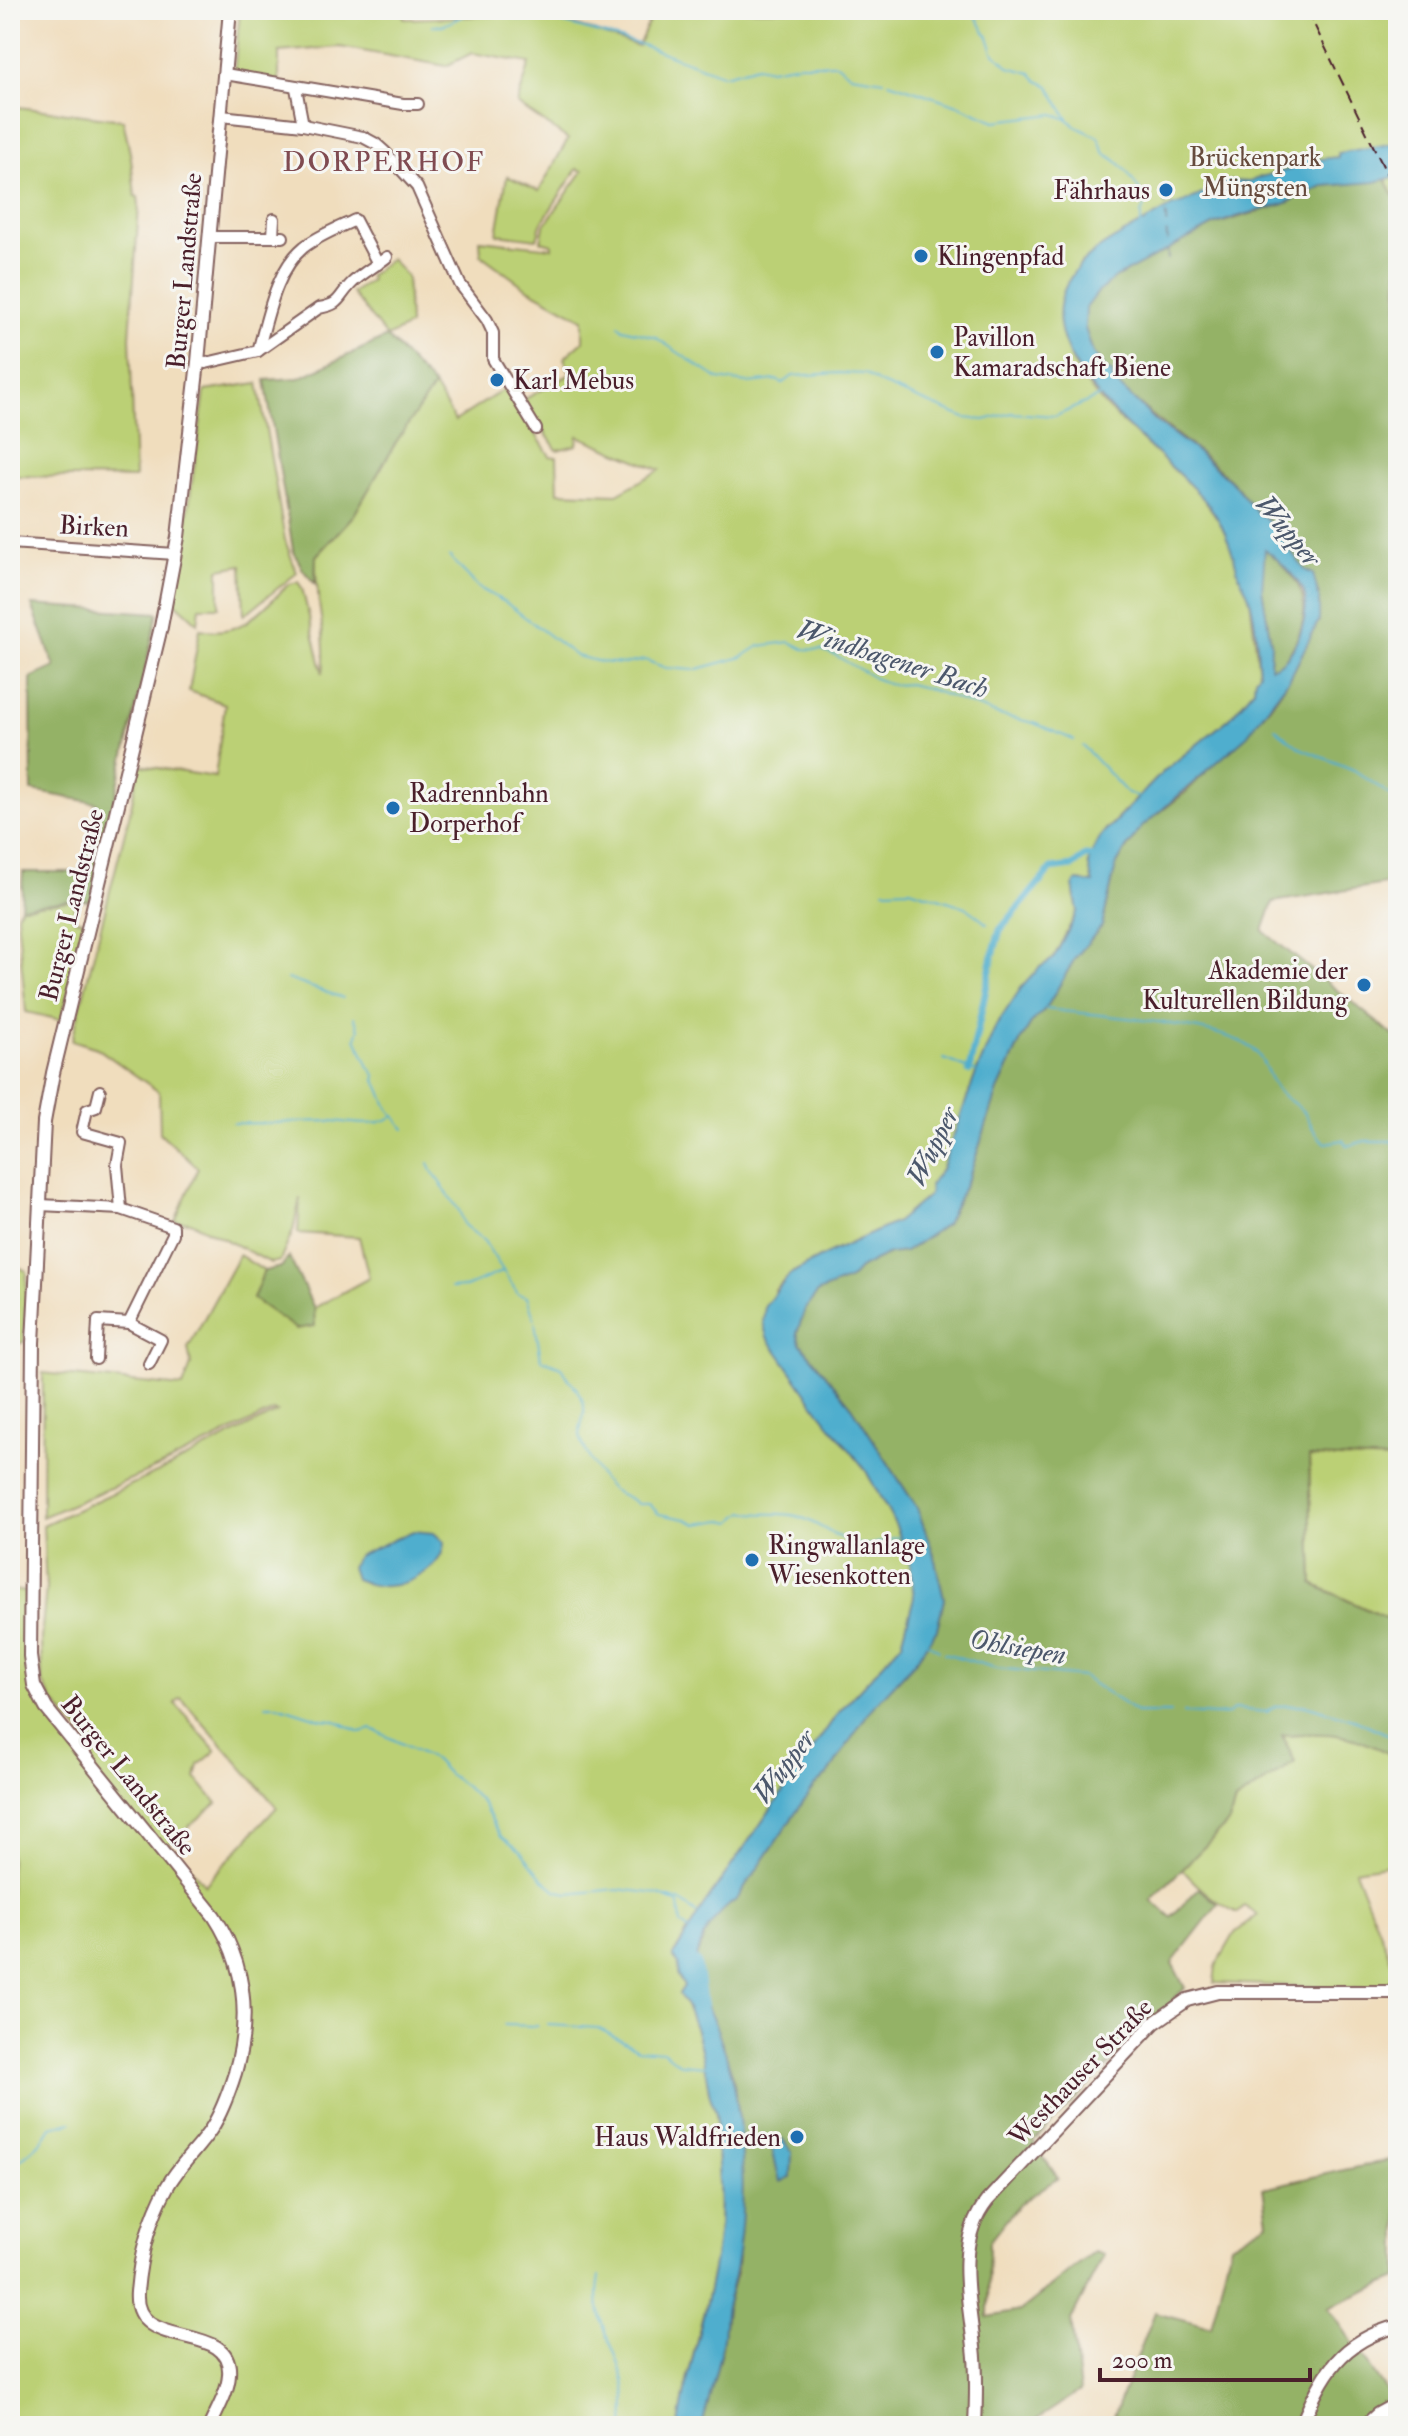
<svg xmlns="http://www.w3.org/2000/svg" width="1408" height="2436" font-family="'IM FELL Double Pica',serif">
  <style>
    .green { fill: #bbd074; stroke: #827850; stroke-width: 2; fill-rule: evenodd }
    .forest { fill: #94b266; stroke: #6f6848; stroke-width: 2 }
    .water { fill: #50aece; stroke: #4d667c; stroke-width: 2; fill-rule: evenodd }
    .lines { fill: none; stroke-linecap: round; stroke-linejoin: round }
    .stream { stroke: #50aece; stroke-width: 2 }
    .canal { stroke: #50aece; stroke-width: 7 }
    .river { stroke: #50aece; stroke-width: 12 }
    .ferry { stroke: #4c586c; stroke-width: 2; stroke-dasharray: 10 8; stroke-linecap: butt }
    .minor-casing { stroke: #84625e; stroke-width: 14 }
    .major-casing { stroke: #84625e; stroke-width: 16 }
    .minor { stroke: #fff; stroke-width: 10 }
    .major { stroke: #fff; stroke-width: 12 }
    .rail { stroke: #4a1f2b; stroke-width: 2; stroke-dasharray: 12 6; stroke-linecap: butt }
    .poi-dot { fill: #1f6fb2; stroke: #f6f6f2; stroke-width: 3 }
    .labels { text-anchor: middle; stroke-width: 6; stroke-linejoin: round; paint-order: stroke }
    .park-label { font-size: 26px; fill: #664b3d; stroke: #f6f6f2 }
    .poi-label { font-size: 26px; fill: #4a1f2b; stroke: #f6f6f2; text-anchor: start }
    .street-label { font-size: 26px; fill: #4a1f2b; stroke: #f6f6f2 }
    .neighbourhood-label { font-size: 28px; letter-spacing: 2px; fill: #804b51; stroke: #f6f6f2 }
    .water-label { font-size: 28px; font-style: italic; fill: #4c586c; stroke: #f6f6f2 }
  </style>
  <rect width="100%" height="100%" fill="#f6f6f2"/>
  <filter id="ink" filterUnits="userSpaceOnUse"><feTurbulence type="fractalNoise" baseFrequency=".0125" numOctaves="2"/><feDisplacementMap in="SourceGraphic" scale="16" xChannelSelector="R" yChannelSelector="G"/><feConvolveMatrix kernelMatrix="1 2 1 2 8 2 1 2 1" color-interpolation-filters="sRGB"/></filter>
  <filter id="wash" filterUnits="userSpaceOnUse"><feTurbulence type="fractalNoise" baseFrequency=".006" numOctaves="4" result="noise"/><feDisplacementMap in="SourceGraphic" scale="32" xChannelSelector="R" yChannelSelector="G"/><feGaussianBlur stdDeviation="1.8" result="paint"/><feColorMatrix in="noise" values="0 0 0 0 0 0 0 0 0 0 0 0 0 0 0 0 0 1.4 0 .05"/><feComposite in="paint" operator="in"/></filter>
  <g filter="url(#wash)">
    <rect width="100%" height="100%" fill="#f0ddbd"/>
    <!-- green -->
    <g class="green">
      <path d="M 240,10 L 400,10 L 405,19 L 541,14 L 638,46 L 654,10 L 1398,10 L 1398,194 L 1305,209 L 1146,222 L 1081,263 L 1060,312 L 1062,332 L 1073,363 L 1088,386 L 1107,408 L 1184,479 L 1202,497 L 1223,526 L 1250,600 L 1259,673 L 1255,678 L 1254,689 L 1230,718 L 1164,771 L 1106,830 L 1091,876 L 1093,883 L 1077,881 L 1074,894 L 1078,910 L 1053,959 L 1040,967 L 997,1026 L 975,1076 L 941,1170 L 930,1185 L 929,1195 L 897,1222 L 821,1257 L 790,1274 L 775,1290 L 782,1358 L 819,1411 L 865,1469 L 896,1526 L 910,1564 L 914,1597 L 902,1643 L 838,1713 L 702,1908 L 673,1956 L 679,1964 L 678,1976 L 684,1986 L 679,1994 C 697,2020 704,2060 709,2092 C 710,2100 715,2106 716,2114 C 718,2124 716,2135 717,2145 C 718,2175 722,2205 718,2236 C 711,2301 687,2361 679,2426 L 10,2426 L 10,1590 L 26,1592 L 26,1663 L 86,1764 L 97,1752 L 52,1700 L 42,1681 L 41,1639 L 46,1588 L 43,1525 L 163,1470 L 277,1412 L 273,1411 L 159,1467 L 42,1517 L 43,1373 L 183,1387 L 191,1365 L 188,1348 L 239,1255 L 264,1271 L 253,1299 L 314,1326 L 314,1308 L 369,1278 L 359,1237 L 298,1233 L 300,1198 L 293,1231 L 280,1261 L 271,1263 L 191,1222 L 175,1221 L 198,1168 L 160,1133 L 159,1092 L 97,1048 L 72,1040 L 131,808 L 139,765 L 215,777 L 225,704 L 189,691 L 200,629 C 242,638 261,610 289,584 L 298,582 L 302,588 L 323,674 C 328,634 314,596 316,556 L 354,515 L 396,442 L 434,386 L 455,421 L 506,388 L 550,456 L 557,457 L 558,492 L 617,494 L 660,470 L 578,436 L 577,445 L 557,450 L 523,400 L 571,374 L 564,358 L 583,341 L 583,319 L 526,288 L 481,255 L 480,240 L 552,248 L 552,244 L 541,241 L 544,226 L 583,171 L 577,169 L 541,224 L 537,239 L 497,234 L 507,176 L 539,191 L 568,139 L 517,104 L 530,63 L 472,53 L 446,66 L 340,47 L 279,52 L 279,82 L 234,73 ZM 181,1698 L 277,1807 L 205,1885 L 169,1843 L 217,1803 L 196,1778 L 199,1765 L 216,1751 L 175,1703 Z"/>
      <path d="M 10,106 L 123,120 L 131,158 L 135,196 L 138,197 L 139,205 L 130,337 L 135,478 L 10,476 Z"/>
      <path d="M 391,259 L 407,277 L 409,326 L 387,337 L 352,293 L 371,280 L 369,276 Z"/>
      <path d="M 258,383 L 285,540 L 297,573 L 244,615 L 242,565 L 219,569 L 219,607 L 200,607 L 198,623 L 175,602 L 205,391 Z"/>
      <path d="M 75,900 L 73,919 L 86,921 L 61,1020 L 26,1012 L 17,914 L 21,907 Z"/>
      <path d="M 10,1263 L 27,1271 L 24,1342 L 10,1346 Z"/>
      <path d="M 1309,1456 L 1398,1460 L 1398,1624 L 1313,1584 Z"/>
      <path d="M 1326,1733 L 1361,1739 L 1398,1758 L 1398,1863 L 1355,1870 L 1398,1978 L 1398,1986 L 1376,1989 L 1214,1983 L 1216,1966 L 1235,1933 L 1258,1915 L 1244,1906 L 1238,1913 C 1214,1902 1199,1888 1182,1869 L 1229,1822 L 1235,1802 L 1295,1762 L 1282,1735 Z"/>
    </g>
    <!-- forest -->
    <g class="forest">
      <path d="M 1386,179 L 1398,204 L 1398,882 L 1273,902 L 1263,931 L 1398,1039 L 1398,1460 L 1309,1457 L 1313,1584 L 1398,1624 L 1398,1758 C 1350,1733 1336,1732 1282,1735 L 1295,1762 L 1235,1802 L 1229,1822 L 1151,1900 L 1171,1917 L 1199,1888 L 1218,1904 L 1172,1963 L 1185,1988 L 1033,2142 L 1058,2178 L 1019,2204 L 989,2242 L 988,2317 L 1020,2311 L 1094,2252 L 1104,2255 L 1071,2320 L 1080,2391 L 1027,2426 L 702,2426 L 722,2348 L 726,2308 L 737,2269 L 742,2178 L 739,2119 L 733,2077 L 719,2035 L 697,1986 L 695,1960 L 707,1929 L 722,1910 L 737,1899 L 814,1786 L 829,1773 L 870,1710 L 913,1664 L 937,1629 L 944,1599 L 933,1552 L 917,1508 L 852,1407 L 800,1343 L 797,1333 L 805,1309 L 818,1292 L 850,1279 L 859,1269 L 874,1261 L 889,1254 L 905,1252 L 946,1224 L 969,1177 L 998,1090 L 1021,1040 L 1032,1022 L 1047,1007 L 1075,958 L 1102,926 L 1116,865 L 1141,827 L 1186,792 L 1218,760 L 1232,750 L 1270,707 L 1290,678 L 1319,620 L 1319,597 L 1316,587 L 1266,517 C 1254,513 1245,496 1236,486 C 1199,447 1151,420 1113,380 L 1112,373 L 1107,371 L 1093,353 L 1085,328 L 1085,308 L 1098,292 L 1113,279 L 1213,225 L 1284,204 L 1323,186 Z"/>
      <path d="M 387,337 L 434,386 L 396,442 L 354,515 L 316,556 L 315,584 L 303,570 L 293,550 L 265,380 L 299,378 Z"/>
      <path d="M 1264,548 C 1302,579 1317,604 1292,649 C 1286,659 1282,666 1270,668 L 1271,643 L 1262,589 Z"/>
      <path d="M 32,605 L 158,613 L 91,901 L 75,900 L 21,907 L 23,872 L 86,872 L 97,803 L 32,791 L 31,678 L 55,667 Z"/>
      <path d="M 289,1257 L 314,1308 L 315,1326 L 296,1329 L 253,1299 L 264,1271 L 281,1267 Z"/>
      <path d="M 1398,2158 L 1398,2278 L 1328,2307 L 1394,2402 L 1360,2426 L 1110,2426 L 1155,2312 L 1211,2327 L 1231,2244 L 1268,2222 L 1263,2188 Z"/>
    </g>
    <!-- water -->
    <g class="water">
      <path d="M 1398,140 L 1398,176 L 1375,182 L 1323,186 L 1284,204 L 1236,217 L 1213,225 L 1113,279 L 1098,292 L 1086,308 L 1085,328 L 1093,353 L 1107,371 L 1112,372 L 1113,380 L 1157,422 L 1195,450 L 1233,483 L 1258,514 L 1265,517 L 1305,570 L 1313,574 L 1319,597 L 1319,620 L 1290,678 L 1245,738 L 1142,827 L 1127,847 L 1116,865 L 1102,926 L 1075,958 L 1047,1007 L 1032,1022 L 1021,1040 L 998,1090 L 969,1177 L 946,1224 L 905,1252 L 889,1254 L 874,1261 L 859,1269 L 850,1279 L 818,1292 L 805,1309 L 797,1333 L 800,1343 L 852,1407 L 917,1508 L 933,1552 L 944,1599 L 937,1629 L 913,1664 L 870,1710 L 829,1773 L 814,1786 L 737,1899 C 717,1913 697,1937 696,1963 C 695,1992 711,2011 720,2037 C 727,2056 733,2076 736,2096 C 746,2165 746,2241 726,2307 C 723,2319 725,2332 722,2343 C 717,2371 709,2399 702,2426 L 679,2426 C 688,2361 711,2301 718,2236 C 722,2205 718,2175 717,2145 C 716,2135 718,2124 716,2114 C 715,2106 710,2100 709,2091 C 704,2060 697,2020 679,1994 L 684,1986 L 678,1976 L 679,1964 L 673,1957 L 702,1908 L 838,1713 L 902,1643 L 914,1597 L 910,1564 L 896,1526 L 865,1469 L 819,1411 L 767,1337 L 763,1322 L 765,1306 L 790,1274 L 821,1257 L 897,1222 L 929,1195 L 930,1185 L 941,1170 L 975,1076 L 996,1026 L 1021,988 L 1040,967 L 1053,959 L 1069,929 L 1078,910 L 1073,886 L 1077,881 L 1093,883 L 1088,863 L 1098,839 L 1164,771 L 1230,718 L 1254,689 L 1255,678 L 1259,673 C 1257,650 1257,623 1250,600 C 1248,591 1241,582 1238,572 C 1232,550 1226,531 1213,511 C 1169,449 1001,354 1080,265 C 1098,244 1147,222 1172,206 C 1187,204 1197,195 1211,190 L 1211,186 L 1230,181 L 1250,182 L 1260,177 L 1291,169 L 1289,159 L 1307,154 L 1311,160 L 1338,157 L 1338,153 L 1395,143 ZM 1265,549 C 1279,560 1294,574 1303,590 C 1313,611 1294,666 1270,667 L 1271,643 L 1262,589 Z"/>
      <path d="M 413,1531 L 434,1533 L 444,1542 C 444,1567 410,1585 387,1586 C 375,1587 365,1583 355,1579 L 351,1567 L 357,1556 Z"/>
      <path d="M 782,2138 L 792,2152 L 791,2178 L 780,2182 L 772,2148 Z"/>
    </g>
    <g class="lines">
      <!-- stream -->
      <g class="stream">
        <path d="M 972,10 L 988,37 L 993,52 L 1009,67 L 1031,73 L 1038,81 L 1049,86 L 1068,119 L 1075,126 L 1098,137 L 1105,154 C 1124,161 1137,187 1147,203 L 1141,213 L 1141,226"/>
        <path d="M 433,26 C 453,25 454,18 469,13 C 494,7 522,27 545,18 L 642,45 L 724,75 L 757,66 L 770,69 L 799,64 L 837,64 L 851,75 L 884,80"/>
        <path d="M 889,82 L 958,105 L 995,121 L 1054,114 L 1067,119"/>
        <path d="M 619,325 L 623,329 L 655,337 L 718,379 L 747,383 L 776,380 L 783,383 L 793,376 L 839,373 L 865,374 L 881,384 L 965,418 L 984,420 L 1012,413 L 1056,416 L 1100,396"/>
        <path d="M 449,556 L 479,588 L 505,602 L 576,656 L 601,662 L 624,664 L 645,660 L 666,668 L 694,670 L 742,657 L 759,646 L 790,642 L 804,649 L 822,650 L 835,655 L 874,678 L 893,685 L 909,684 L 929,689 L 999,715 L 1034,723 L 1074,740"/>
        <path d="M 1275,728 L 1300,748 L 1354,770 L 1389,794 L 1398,795"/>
        <path d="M 1083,746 L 1126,792 L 1137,797"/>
        <path d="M 884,890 L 910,889 L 966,907 L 987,924"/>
        <path d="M 287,979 L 343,998"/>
        <path d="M 1046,1009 C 1088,1015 1230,1023 1256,1052 C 1266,1063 1268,1078 1277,1090 C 1284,1099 1298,1104 1305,1114 C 1313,1126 1313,1134 1326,1143 L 1343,1140 L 1347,1146 L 1365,1141 L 1392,1141 L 1398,1149"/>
        <path d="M 354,1017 L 359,1029 L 356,1038 L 369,1067 L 376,1076 L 375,1080 C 380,1087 381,1091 384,1099 C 388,1110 397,1120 405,1129"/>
        <path d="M 944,1059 L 976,1072"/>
        <path d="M 233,1123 C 265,1124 295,1122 327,1121 C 351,1121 371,1130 394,1116"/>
        <path d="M 429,1163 L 432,1171 L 460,1212 L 464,1225 L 484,1241 L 518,1294 L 527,1297 L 534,1318"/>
        <path d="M 451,1288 L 466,1287 L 503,1271"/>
        <path d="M 10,1299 L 17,1298"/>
        <path d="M 535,1323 L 541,1359 L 561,1367 C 566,1378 577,1386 582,1398 C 588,1414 580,1419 580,1434 C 581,1446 602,1482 611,1489 C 620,1495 630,1497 638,1504 L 649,1504 L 659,1514 L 686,1519 L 697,1524 L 723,1520 L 732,1522 L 744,1512 C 763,1516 781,1511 800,1517 C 821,1524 847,1547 868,1545 C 879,1544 889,1539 899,1537"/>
        <path d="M 926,1642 L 939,1650"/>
        <path d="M 944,1653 L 996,1668 L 1083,1677 L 1138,1713 L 1170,1713"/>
        <path d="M 266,1705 L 277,1705 L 321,1719 L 334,1720 L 361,1732 L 372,1729 L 435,1760 L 448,1774 L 464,1785 L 483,1804 L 501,1836 L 521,1851 L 543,1879 L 556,1890 L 568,1894 L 617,1889 L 651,1893 L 680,1901 L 697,1914"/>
        <path d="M 1184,1713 L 1216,1715 L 1228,1714 L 1235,1709 L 1267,1712 L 1275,1706 L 1305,1705 L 1354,1719 L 1398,1739"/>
        <path d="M 658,1895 L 679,1904 L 681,1924 L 688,1930"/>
        <path d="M 504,2025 L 537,2026"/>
        <path d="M 548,2025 L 598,2028 L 638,2049 L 663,2051 L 680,2064 L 706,2066"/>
        <path d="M 10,2170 C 24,2154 41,2147 51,2127 L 72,2122"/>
        <path d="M 600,2276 C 591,2320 615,2341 624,2381 C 627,2395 626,2412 625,2426"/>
      </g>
      <!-- canal -->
      <path class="canal" d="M 969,1071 L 993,955 L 1000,930 L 1051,869 L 1073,866 L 1085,856 L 1098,857"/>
      <!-- river -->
      <path class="river" d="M 695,1963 L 701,2004"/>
      <!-- ferry -->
      <path class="ferry" d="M 1165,196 L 1168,261"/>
    </g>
  </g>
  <g filter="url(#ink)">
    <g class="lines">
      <!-- minor casing -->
      <g class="minor-casing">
        <g id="minor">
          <path d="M 225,74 L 403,104 L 418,104"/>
          <path d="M 296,88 L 303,125"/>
          <path d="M 221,116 L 303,125 L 363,137 L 376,144 L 385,152 L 417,187 L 460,284 L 487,320 L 493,333 L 493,359 L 536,429"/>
          <path d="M 273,236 L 274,219"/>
          <path d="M 209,237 L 283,237"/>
          <path d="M 258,351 C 268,317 275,271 304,247 C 318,236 338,228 355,220 L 378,264"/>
          <path d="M 198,362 L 206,363 L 258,351 L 319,308 C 341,304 337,299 350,285 C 360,274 376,266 387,257"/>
          <path d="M 10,543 L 175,554"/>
          <path d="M 100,1091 L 96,1107 L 87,1110 L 82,1132 L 121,1143 L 117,1165 L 121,1209"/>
          <path d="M 40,1205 L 121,1209 L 173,1227 L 173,1234 L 129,1323 L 161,1340 L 149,1364"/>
          <path d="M 96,1359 L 98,1321 L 129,1323"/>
        </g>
      </g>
      <!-- major casing -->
      <g class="major-casing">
        <g id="major">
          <path d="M 210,2426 C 217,2410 228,2392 229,2375 C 234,2318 132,2355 137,2292 C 140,2256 150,2218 167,2187 C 179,2165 198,2149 211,2129 C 222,2112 229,2092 235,2073 C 251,2017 246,1965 214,1916 L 46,1708 L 34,1685 L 30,1656 L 33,1343 L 44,1122 L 53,1073 L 161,627 L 178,537 L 198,362 L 230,10"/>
          <path d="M 975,2426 C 976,2403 977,2380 975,2357 C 971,2306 952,2245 987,2201 L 1154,2023 L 1187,2000 L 1218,1992 L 1398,1992"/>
          <path d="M 1301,2426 C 1323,2374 1340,2341 1398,2326"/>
          <path d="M 1365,2426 L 1378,2414 L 1398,2403"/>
        </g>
      </g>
      <!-- minor -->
      <use href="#minor" class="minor"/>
      <!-- major -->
      <use href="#major" class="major"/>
      <!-- rail -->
      <path class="rail" d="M 1307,10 L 1398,197"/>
    </g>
  </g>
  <!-- markers -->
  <g class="poi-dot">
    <circle cx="1166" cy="190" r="8"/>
    <circle cx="921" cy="256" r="8"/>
    <circle cx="937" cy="352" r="8"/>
    <circle cx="497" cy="380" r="8"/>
    <circle cx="393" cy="808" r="8"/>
    <circle cx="1364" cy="985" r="8"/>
    <circle cx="752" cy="1560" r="8"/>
    <circle cx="797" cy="2137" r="8"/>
  </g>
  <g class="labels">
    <!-- park labels -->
    <g class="park-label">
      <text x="1255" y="166">Brückenpark<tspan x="1255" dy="30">Müngsten</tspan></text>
    </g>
    <!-- poi labels -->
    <g class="poi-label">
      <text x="1150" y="199" text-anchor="end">Fährhaus</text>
      <text x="937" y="265">Klingenpfad</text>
      <text x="953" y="346">Pavillon<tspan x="953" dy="30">Kamaradschaft Biene</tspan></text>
      <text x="513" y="389">Karl Mebus</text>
      <text x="409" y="802">Radrennbahn<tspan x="409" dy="30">Dorperhof</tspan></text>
      <text x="1348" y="979" text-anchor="end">Akademie der<tspan x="1348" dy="30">Kulturellen Bildung</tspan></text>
      <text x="768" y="1554">Ringwallanlage<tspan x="768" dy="30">Wiesenkotten</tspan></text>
      <text x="781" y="2146" text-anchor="end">Haus Waldfrieden</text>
    </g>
    <!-- street labels -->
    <g class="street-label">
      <text transform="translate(184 271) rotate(-85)" y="9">Burger Landstraße</text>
      <text transform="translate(94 526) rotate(3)" y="9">Birken</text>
      <text transform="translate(71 905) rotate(-76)" y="9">Burger Landstraße</text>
      <text transform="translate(129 1775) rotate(51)" y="9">Burger Landstraße</text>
      <text transform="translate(1080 2072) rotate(-46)" y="9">Westhauser Straße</text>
    </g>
    <!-- neighbourhood labels -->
    <g class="neighbourhood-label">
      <text x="384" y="171">DORPERHOF</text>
    </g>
    <!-- water labels -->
    <g class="water-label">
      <text transform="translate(1289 530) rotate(50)" y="10">Wupper</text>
      <text transform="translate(893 658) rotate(18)" y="10">Windhagener Bach</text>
      <text transform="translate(932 1146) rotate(-64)" y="10">Wupper</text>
      <text transform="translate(1018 1646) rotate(10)" y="10">Ohlsiepen</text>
      <text transform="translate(783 1766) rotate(-53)" y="10">Wupper</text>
    </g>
  </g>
  <!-- margin -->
  <rect width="1408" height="2436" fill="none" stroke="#f6f6f2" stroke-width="40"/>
  <!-- scale -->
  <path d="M1100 2368v12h210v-12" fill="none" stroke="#4a1f2b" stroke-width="4"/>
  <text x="1112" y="2368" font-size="24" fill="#4a1f2b" stroke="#f6f6f2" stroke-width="6" paint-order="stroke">200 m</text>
</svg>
